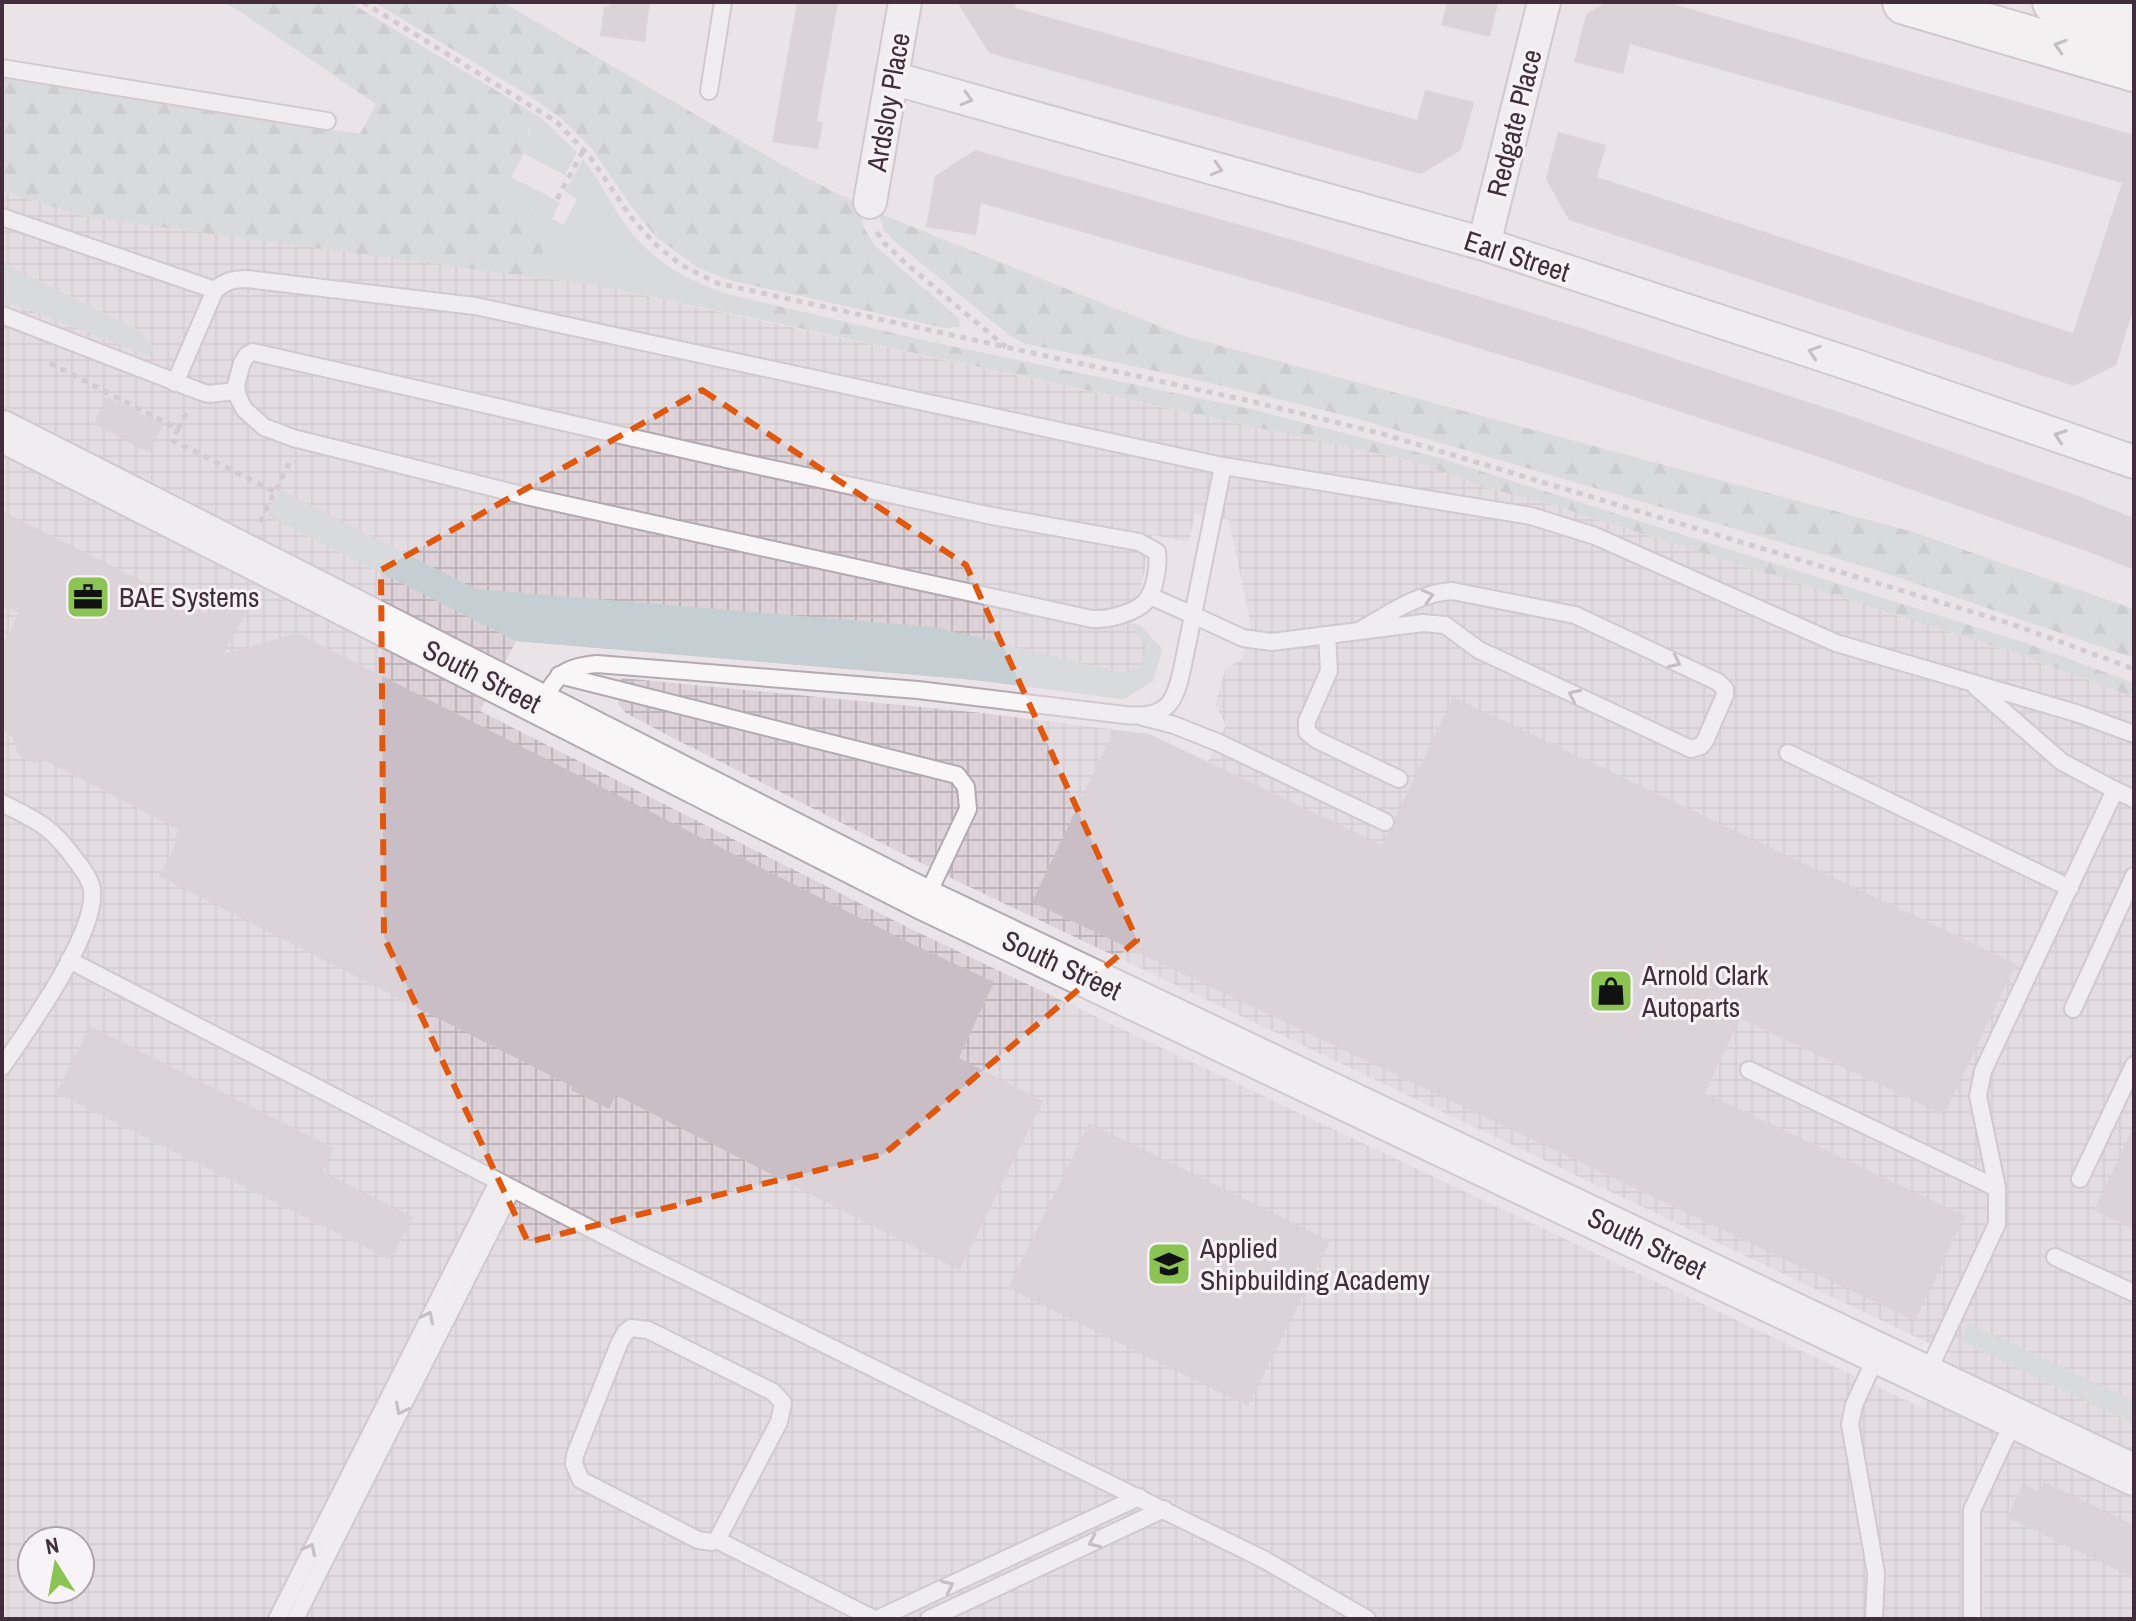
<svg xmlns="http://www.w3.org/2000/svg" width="2136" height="1621" font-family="'Archivo Narrow',sans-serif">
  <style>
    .industrial { fill: url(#industrial-grid); fill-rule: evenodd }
    .grass { fill: #c5ced3 }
    .forest { fill: url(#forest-firs) }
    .building { fill: #cabec6 }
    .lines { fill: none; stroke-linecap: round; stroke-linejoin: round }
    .service-casing { stroke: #b4a9b1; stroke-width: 20 }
    .minor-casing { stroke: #b4a9b1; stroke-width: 36 }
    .tertiary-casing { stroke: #b4a9b1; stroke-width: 44 }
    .primary-casing { stroke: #b5a4b0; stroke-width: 48 }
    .path { stroke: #b7aeb4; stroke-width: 5; stroke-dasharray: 6 6; stroke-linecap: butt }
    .service { stroke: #f9f6f8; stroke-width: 16 }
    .minor { stroke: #f9f6f8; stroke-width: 32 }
    .tertiary { stroke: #f9f6f8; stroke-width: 40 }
    .primary { stroke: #fff; stroke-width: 44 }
    .oneway { stroke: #a0969d }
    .oneway2 { stroke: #9d929a }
    .marked { fill: none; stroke: #e0570e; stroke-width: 6; stroke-dasharray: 16 10; stroke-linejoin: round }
    .labels { text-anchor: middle; stroke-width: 6; stroke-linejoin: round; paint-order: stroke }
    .street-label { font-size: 28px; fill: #412d3b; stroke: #f8f3f7 }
    .poi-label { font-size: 28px; fill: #412d3b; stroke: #f8f3f7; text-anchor: start }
  </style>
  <defs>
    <pattern id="industrial-grid" width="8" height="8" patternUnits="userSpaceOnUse" patternTransform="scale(2)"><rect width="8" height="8" fill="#dcd2d8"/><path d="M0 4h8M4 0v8" fill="none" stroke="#beb5ba"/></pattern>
    <pattern id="forest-firs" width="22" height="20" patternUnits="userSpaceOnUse" patternTransform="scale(2)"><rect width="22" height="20" fill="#c5ced3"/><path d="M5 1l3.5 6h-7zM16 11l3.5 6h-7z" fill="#aab1b6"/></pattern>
  </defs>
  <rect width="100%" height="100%" fill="#eae3e8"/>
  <!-- industrial -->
  <path class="industrial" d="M 2,191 L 86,217 L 595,285 L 1412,461 L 1485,487 L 1556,506 L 2018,654 L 2134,697 L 2134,1619 L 9,1619 L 2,1615 ZM 1195,513 L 1229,520 L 1251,626 L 1242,660 L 1226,668 L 1215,704 L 1226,725 L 1208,762 L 1149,734 L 982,713 L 622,678 L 618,686 L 618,704 L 626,713 L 671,737 L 957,881 L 1950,1353 L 1924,1409 L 913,930 L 480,711 L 516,641 L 976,680 L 1124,699 L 1153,681 L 1162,649 L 1140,625 L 1133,624 L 1152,535 L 1189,542 ZM 32,1541 L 80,1541 L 80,1589 L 32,1589 Z"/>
  <!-- grass -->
  <g class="grass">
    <path d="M 525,108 L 540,117 L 577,152 L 565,175 L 523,153 L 530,132 Z"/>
    <path d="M 583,159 C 600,180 611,205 627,227 C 657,267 703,290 752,300 L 748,317 L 595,285 L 539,278 L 547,221 L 500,196 L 511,177 L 560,202 L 552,219 L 564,225 L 577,199 L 565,192 Z"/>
    <path d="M 2,263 L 142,332 L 153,349 L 150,356 L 2,300 Z"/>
    <path d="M 280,490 L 476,589 L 935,627 L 1121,673 L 1140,667 L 1146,647 L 1132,624 L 1140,625 L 1162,649 L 1153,681 L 1124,699 L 976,680 L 516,641 L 268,516 Z"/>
    <path d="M 1969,1323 L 2134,1401 L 2134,1424 L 1961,1341 Z"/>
  </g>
  <!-- forest -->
  <g class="forest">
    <path d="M 226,2 L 349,2 L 525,108 C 538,140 515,169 501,196 L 547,221 L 539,278 L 86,217 L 2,191 L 2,76 L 360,134 L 376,104 Z"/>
    <path d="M 374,2 L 502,2 L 793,171 L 859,204 L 864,228 L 875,246 L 958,318 L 960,327 L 944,328 L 733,281 L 700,269 L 655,236 L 632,207 L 592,149 L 561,118 L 531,97 Z"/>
    <path d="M 878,213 L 1181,335 L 1913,532 L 2134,609 L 2134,658 L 1873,569 L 1348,416 L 1189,378 L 1023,343 L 1008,334 L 894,241 L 884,230 Z"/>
    <path d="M 752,300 L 927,341 L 1251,409 L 1436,457 L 2026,643 L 2134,683 L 2134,697 L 2018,654 L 1556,506 L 1485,487 L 1412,461 L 748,317 Z"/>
  </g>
  <!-- building -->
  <g class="building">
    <path d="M 610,2 L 650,2 L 645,42 L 600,36 L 604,6 L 609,7 Z"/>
    <path d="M 797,2 L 838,2 L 817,121 L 823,122 L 818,149 L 772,142 Z"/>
    <path d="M 957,2 L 1016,2 L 1015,8 L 1417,120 L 1425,90 L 1474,102 L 1461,150 L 1421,174 L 989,53 Z"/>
    <path d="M 1447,2 L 1498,2 L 1490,37 L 1441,25 Z"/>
    <path d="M 1607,2 L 1666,2 L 2134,135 L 2134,307 L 2116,365 L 2074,386 L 1569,220 L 1546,179 L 1558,132 L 1606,145 L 1597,177 L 2073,333 L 2122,183 L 1630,44 L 1623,74 L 1574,62 L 1586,14 Z"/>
    <path d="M 975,150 L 1300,242 L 1565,323 L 1842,413 L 2081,497 L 2134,518 L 2134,570 L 2089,552 L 1813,455 L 1567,375 L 1296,293 L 981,203 L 976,235 L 926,227 L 935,176 Z"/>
    <path d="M 107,397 L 163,425 L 149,452 L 94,424 Z"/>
    <path d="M 2,511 L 206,614 L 217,592 L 248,608 L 224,654 L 297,633 L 910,943 L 994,982 L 959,1058 L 1043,1101 L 959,1270 L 616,1095 L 609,1109 L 571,1090 L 573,1087 L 159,876 L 177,841 L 174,839 L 179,830 L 45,760 L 34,763 L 18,754 L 12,735 L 2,730 L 2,646 L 19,613 L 2,605 Z"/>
    <path d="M 1453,697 L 2016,964 L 1944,1115 L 1740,1018 L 1705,1093 L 1965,1216 L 1915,1321 L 1032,902 L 1114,730 L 1149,734 L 1382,845 L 1388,832 L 1395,826 L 1395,818 Z"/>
    <path d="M 90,1026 L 334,1148 L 323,1172 L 413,1217 L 391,1260 L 56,1093 Z"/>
    <path d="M 1089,1123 L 1330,1241 L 1248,1406 L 1008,1288 Z"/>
    <path d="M 2134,1126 L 2134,1229 L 2094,1210 Z"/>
    <path d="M 2044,1482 L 2134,1525 L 2134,1578 L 2007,1517 L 2023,1484 L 2039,1492 Z"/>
  </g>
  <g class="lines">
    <!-- service casing -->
    <g class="service-casing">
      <g id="service">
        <path d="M 2,68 L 327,121"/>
        <path d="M 709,91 L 723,2"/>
        <path d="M 2,217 L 215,290 L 175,383"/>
        <path d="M 215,290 C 225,281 233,279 247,279 L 475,306 L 1223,466 L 1531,516 L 1595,536 L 1836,643 L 2076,713 L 2134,734"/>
        <path d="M 2,315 L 199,391 L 208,394 L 236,391"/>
        <path d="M 253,352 L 731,460 L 987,515 L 1139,542 L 1157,552 C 1159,565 1155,591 1146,601 C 1136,613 1107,620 1092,619 L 530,497 L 293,438 L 264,427 L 244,409 L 238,397 L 236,385 L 242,363 L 247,355 Z"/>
        <path d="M 1223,466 L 1193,615 L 1243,638 L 1272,642 L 1423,623 L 1445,625 L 1479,650 L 1691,749 L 1701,746 L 1705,741 L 1725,695 L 1725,689 L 1718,682 L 1575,615 L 1452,591 C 1417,593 1389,614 1359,631"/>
        <path d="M 1327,636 L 1329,671 L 1307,721 L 1307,732 L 1317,740 L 1399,779"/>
        <path d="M 559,675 L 957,775 L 966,787 L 968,809 L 925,900"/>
        <path d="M 1976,687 L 2062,762 L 2115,790"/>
        <path d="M 541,705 C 556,676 562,667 597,664 L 918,690 L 1125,715 C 1168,719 1175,703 1183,665 C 1186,649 1190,632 1193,615 L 1150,596"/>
        <path d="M 1143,717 L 1174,725 L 1217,742 L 1385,822"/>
        <path d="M 1788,753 L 2070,888"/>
        <path d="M 2,803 C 41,823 51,826 77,862 C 83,870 90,878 92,889 C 98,932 27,1031 2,1067"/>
        <path d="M 69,960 L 626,1247 L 1263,1559 L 1367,1619"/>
        <path d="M 2073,1009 L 2134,876"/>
        <path d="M 1749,1070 L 1997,1188"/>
        <path d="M 2080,1179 L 2134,1065"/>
        <path d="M 2055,1257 L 2134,1293"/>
        <path d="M 1926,1376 L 1997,1224 L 1997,1188 L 1978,1096 L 1983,1071 L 2115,790 L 2134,799"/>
        <path d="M 717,1540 L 779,1422 L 783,1403 L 773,1392 L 648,1330 L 631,1328 L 625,1333 L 619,1344 L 575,1455 L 574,1464 L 581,1480 L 698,1540 L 712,1542 L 717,1540 L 874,1619"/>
        <path d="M 277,1619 L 498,1182"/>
        <path d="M 295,1619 L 512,1189"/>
        <path d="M 877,1619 L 1139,1497"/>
        <path d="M 929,1619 L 1164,1509"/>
        <path d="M 1874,1619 L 1876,1573 L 1850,1424 L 1854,1405 L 1878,1353"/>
        <path d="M 1972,1619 L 1972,1510 L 2015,1418"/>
      </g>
    </g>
    <!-- minor casing -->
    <g class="minor-casing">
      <g id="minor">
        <path d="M 892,78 L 1484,244 L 1856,366 L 2134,462"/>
        <path d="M 870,202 L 905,2"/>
        <path d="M 1484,244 L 1544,2"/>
      </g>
    </g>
    <!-- tertiary casing -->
    <g class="tertiary-casing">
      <path id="tertiary" d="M 2,431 L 925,900 L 2134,1475"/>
    </g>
    <!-- primary casing -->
    <g class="primary-casing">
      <g id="primary">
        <path d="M 1905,2 L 2134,69"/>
        <path d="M 2055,2 L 2134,26"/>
      </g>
    </g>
    <!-- path -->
    <g class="path">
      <path d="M 363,2 L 557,122 L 590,157 L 631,217 L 654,243 L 681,265 L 717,283 L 1254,402 L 1383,434 L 2009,623 L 2134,669"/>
      <path d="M 557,199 L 584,149"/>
      <path d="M 877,232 L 884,243 L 910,267 L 1006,347"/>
      <path d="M 50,363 L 178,429 L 188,410"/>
      <path d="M 178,429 L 172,440 L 275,492"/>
      <path d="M 263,521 L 261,520 L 289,463"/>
    </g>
    <!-- service -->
    <use href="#service" class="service"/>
    <!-- minor -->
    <use href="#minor" class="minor"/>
    <!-- tertiary -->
    <use href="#tertiary" class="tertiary"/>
    <!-- primary -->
    <use href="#primary" class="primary"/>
  </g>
  <!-- one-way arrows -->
  <defs><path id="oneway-chevron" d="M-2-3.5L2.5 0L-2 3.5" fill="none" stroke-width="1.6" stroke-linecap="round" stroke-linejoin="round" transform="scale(2)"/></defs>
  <use class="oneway" href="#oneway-chevron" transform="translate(2060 46) rotate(-163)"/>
  <g class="oneway2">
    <use href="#oneway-chevron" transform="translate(967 99) rotate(16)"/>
    <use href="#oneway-chevron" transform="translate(1217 169) rotate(16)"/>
    <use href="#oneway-chevron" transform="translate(1814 352) rotate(-162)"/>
    <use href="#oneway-chevron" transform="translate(2060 436) rotate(-161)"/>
    <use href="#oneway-chevron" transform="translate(1428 596) rotate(-16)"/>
    <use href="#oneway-chevron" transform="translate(1675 662) rotate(25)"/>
    <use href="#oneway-chevron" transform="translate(1574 695) rotate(-155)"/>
    <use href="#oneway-chevron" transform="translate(428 1317) rotate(-63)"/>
    <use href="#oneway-chevron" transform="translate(401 1409) rotate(117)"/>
    <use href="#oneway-chevron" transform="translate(1094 1542) rotate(155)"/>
    <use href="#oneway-chevron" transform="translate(310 1549) rotate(-63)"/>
    <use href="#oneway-chevron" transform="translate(948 1586) rotate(-25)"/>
  </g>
  <!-- marked area -->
  <path d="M0 0H2136V1621H0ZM 702,390 L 966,565 L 1137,940 L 884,1154 L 528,1242 L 384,937 L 381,570 Z" fill="#eae3e8" fill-opacity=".55" fill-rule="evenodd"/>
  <path class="marked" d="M 702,390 L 966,565 L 1137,940 L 884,1154 L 528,1242 L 384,937 L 381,570 Z"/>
  <!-- icons -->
  <defs>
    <g id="office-square" transform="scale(2.3)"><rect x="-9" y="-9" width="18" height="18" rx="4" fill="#8bc355" stroke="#f8f3f7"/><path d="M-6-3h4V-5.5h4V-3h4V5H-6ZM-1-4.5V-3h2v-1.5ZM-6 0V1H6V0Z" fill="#111"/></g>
    <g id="shop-square" transform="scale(2.3)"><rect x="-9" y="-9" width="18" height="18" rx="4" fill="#8bc355" stroke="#f8f3f7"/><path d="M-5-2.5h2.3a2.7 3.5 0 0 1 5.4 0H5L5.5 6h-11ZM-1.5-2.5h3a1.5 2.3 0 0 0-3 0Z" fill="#111"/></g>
    <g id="university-square" transform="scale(2.3)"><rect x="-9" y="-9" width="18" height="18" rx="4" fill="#8bc355" stroke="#f8f3f7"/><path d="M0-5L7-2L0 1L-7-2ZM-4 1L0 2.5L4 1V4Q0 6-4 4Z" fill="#111"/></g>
  </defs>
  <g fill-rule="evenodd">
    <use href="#office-square" x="88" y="597"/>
    <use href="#shop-square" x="1611" y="991"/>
    <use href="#university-square" x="1169" y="1264"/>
  </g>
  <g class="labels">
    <!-- street labels -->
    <g class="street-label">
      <text transform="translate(888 102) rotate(-80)" y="10">Ardsloy Place</text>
      <text transform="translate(1514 123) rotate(-76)" y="10">Redgate Place</text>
      <text transform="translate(1517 256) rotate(18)" y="10">Earl Street</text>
      <text transform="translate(482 676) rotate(27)" y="10">South Street</text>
      <text transform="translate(1062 965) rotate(25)" y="10">South Street</text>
      <text transform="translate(1647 1243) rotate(26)" y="10">South Street</text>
    </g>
    <!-- poi labels -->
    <g class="poi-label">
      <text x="119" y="607">BAE Systems</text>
      <text x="1642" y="985">Arnold Clark<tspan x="1642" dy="32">Autoparts</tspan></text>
      <text x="1200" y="1258">Applied<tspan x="1200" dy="32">Shipbuilding Academy</tspan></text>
    </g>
  </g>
  <!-- border -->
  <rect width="2136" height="1621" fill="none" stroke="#412d3b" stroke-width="8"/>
  <!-- north arrow -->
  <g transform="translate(56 1565) rotate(349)"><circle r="38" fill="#f8f3f7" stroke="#afa4ac" stroke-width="2"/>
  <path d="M0-6L14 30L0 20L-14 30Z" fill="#8bc355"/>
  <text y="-12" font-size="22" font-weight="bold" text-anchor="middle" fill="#412d3b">N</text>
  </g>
</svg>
